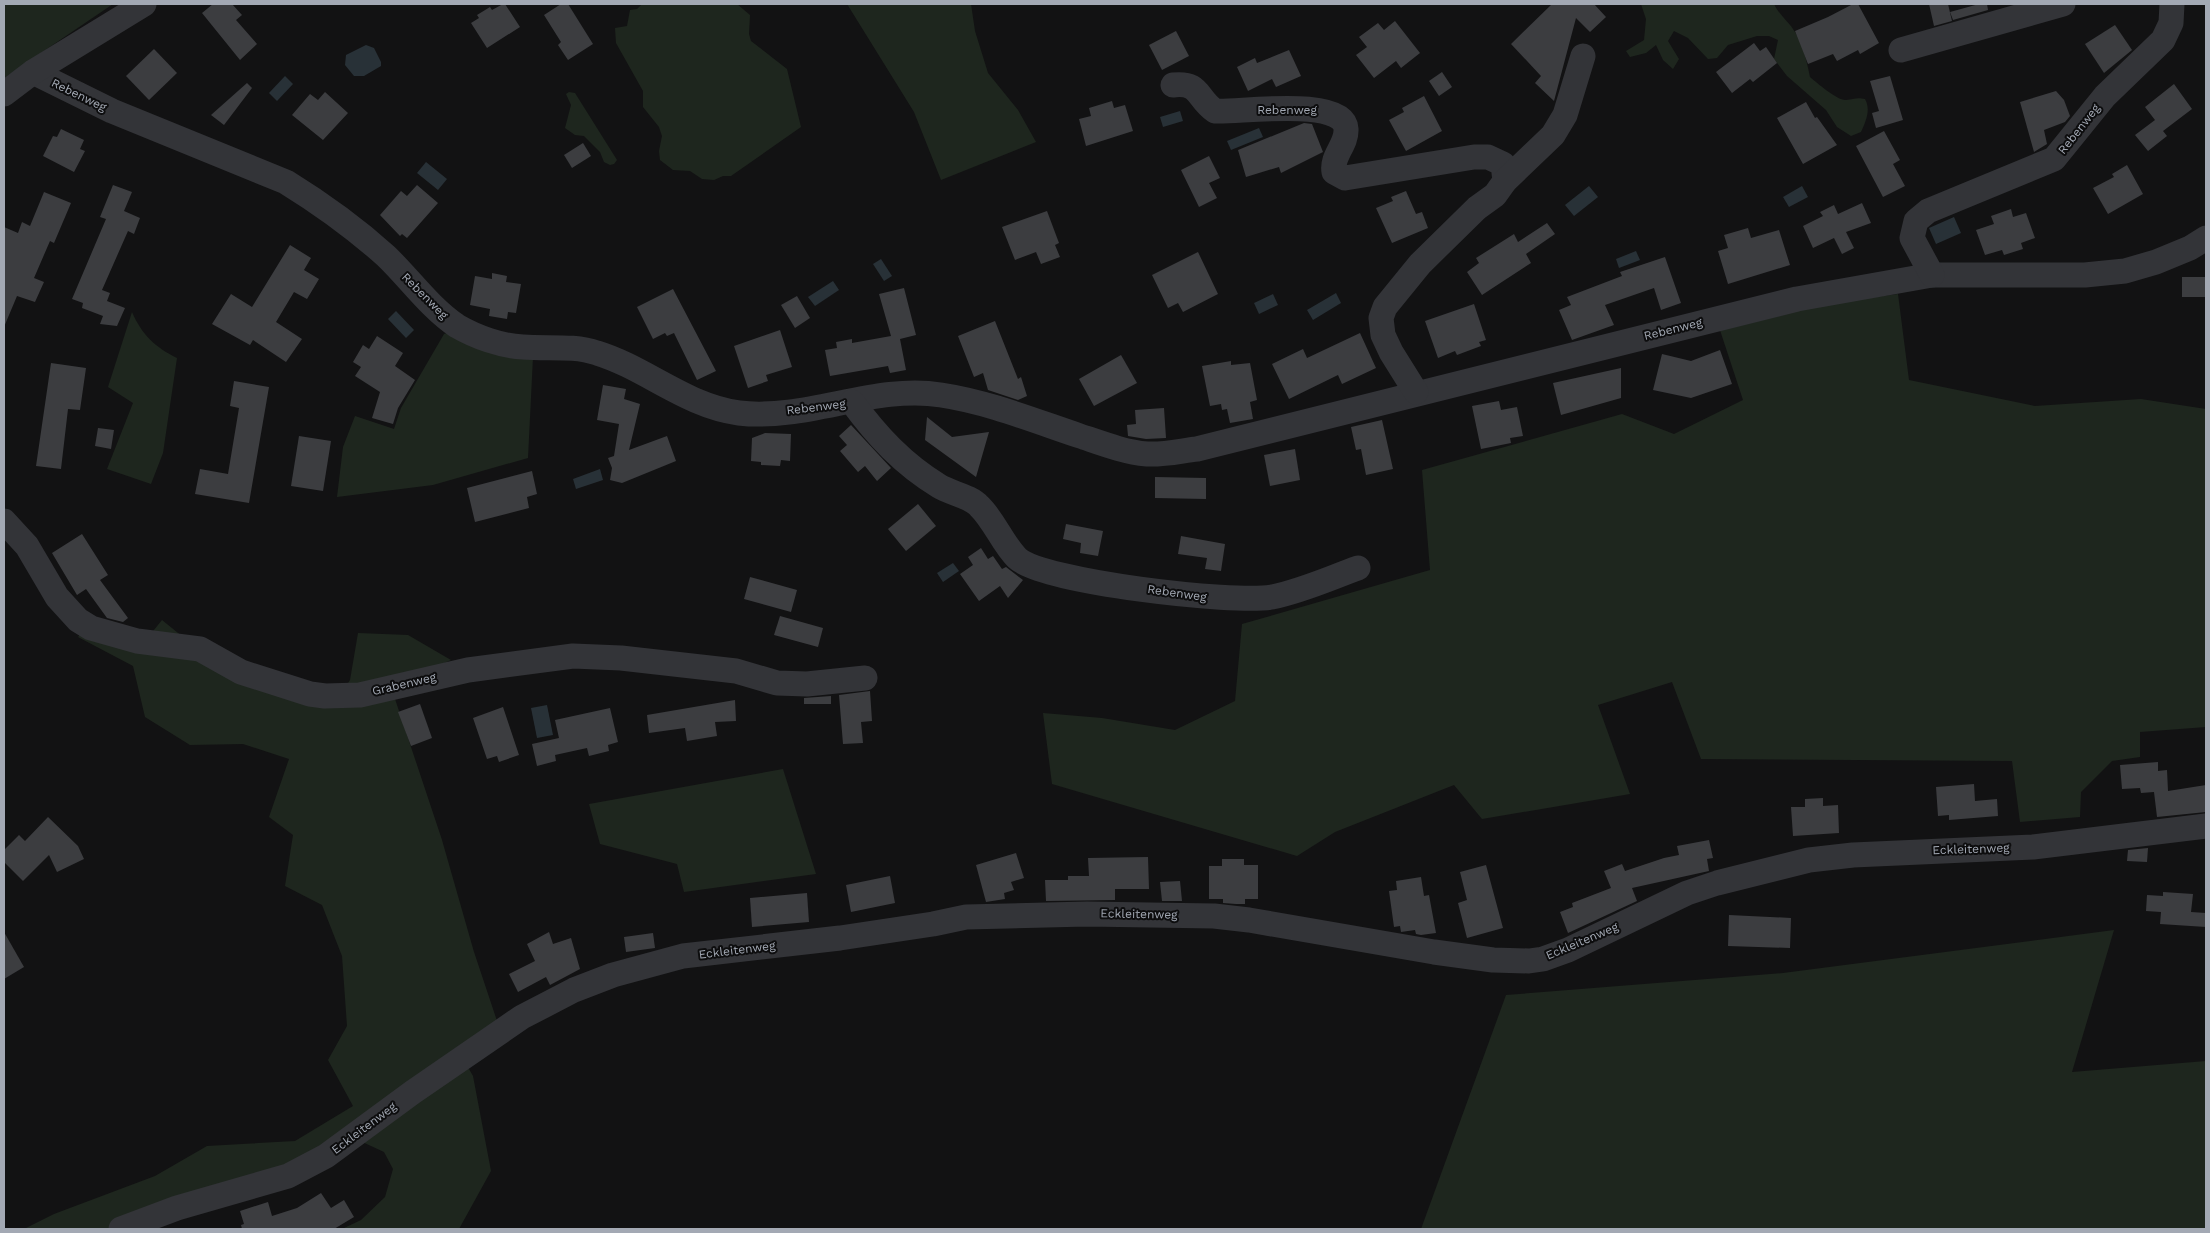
<svg xmlns="http://www.w3.org/2000/svg" width="2210" height="1233" font-family="'Work Sans',sans-serif">
  <style>
    .green { fill: #1e261e }
    .water { fill: #283137 }
    .building { fill: #3c3d40 }
    .lines { fill: none; stroke-linecap: round; stroke-linejoin: round }
    .minor { stroke: #333438; stroke-width: 25 }
    .labels { text-anchor: middle; stroke-width: 4; stroke-linejoin: round; paint-order: stroke }
    .street-label { font-size: 12px; fill: #a3a9b4; stroke: #0d0d0e }
  </style>
  <rect width="100%" height="100%" fill="#121213"/>
  <!-- green -->
  <g class="green">
    <path d="M 4,4 L 113,4 L 4,78 Z"/>
    <path d="M 642,4 L 737,4 L 750,15 L 749,34 L 751,41 L 787,69 L 801,127 L 731,176 L 723,176 L 714,180 L 702,179 L 690,171 L 673,170 L 660,160 L 659,151 L 662,136 L 659,127 L 643,107 L 643,91 L 616,43 L 615,28 L 627,26 L 630,10 L 637,9 Z"/>
    <path d="M 847,4 L 971,4 L 975,31 L 988,73 L 1018,110 L 1036,142 L 941,180 L 914,112 Z"/>
    <path d="M 1641,4 L 1774,4 C 1779,15 1789,22 1795,32 C 1803,45 1807,62 1810,77 C 1817,83 1838,101 1846,100 C 1854,99 1857,97 1865,99 C 1871,110 1866,121 1861,132 L 1851,136 L 1837,127 L 1826,110 L 1787,76 L 1774,59 L 1778,40 L 1769,36 L 1757,36 L 1728,45 L 1717,58 L 1708,59 L 1688,38 L 1674,31 L 1668,41 L 1679,59 L 1673,69 L 1663,60 L 1656,45 L 1646,53 L 1630,57 L 1626,51 L 1644,40 L 1646,19 Z"/>
    <path d="M 569,92 L 575,93 L 617,160 L 614,164 L 610,165 L 604,162 L 600,152 L 584,136 L 575,135 L 565,128 L 571,105 L 566,94 Z"/>
    <path d="M 1898,294 L 1909,380 L 2035,406 L 2141,399 L 2206,409 L 2206,727 L 2140,732 L 2140,757 L 2112,761 L 2081,792 L 2080,817 L 2020,822 L 2012,761 L 1701,759 L 1672,682 L 1598,705 L 1630,794 L 1482,819 L 1454,785 L 1335,832 L 1297,856 L 1052,784 L 1043,713 L 1102,718 L 1175,730 L 1235,701 L 1242,624 L 1430,570 L 1422,470 L 1622,414 L 1674,434 L 1743,400 L 1716,318 Z"/>
    <path d="M 132,312 C 142,335 155,347 177,358 L 163,453 L 151,484 L 107,469 L 133,403 L 108,387 Z"/>
    <path d="M 450,332 L 533,357 L 528,458 L 433,485 L 337,497 L 343,447 L 355,416 L 394,429 L 401,408 L 444,334 Z"/>
    <path d="M 162,620 L 204,654 L 332,708 L 350,680 L 358,633 L 408,635 L 451,660 L 391,687 L 442,840 L 474,952 L 497,1021 L 457,1048 L 473,1076 L 491,1171 L 459,1229 L 342,1229 L 361,1220 L 385,1197 L 393,1169 L 384,1152 L 358,1140 L 130,1229 L 24,1229 L 54,1214 L 155,1176 L 207,1146 L 295,1141 L 353,1106 L 328,1060 L 347,1026 L 342,956 L 322,905 L 285,886 L 293,835 L 269,817 L 289,759 L 243,744 L 190,745 L 145,717 L 133,666 L 78,637 L 82,632 L 141,646 Z"/>
    <path d="M 783,769 L 816,874 L 684,892 L 677,864 L 600,844 L 589,804 Z"/>
    <path d="M 2114,930 L 2072,1072 L 2206,1061 L 2206,1229 L 1421,1229 L 1506,995 L 1783,973 Z"/>
  </g>
  <!-- water -->
  <g class="water">
    <path d="M 366,45 L 374,48 L 381,62 L 381,66 L 364,76 L 354,76 L 345,65 L 346,55 Z"/>
    <path d="M 285,76 L 293,84 L 277,101 L 269,93 Z"/>
    <path d="M 1180,111 L 1183,121 L 1163,127 L 1160,117 Z"/>
    <path d="M 1259,128 L 1263,137 L 1231,150 L 1227,141 Z"/>
    <path d="M 426,162 L 447,179 L 438,190 L 417,173 Z"/>
    <path d="M 1589,186 L 1598,197 L 1574,216 L 1565,205 Z"/>
    <path d="M 1802,186 L 1808,197 L 1789,207 L 1783,197 Z"/>
    <path d="M 1954,217 L 1961,233 L 1936,244 L 1929,228 Z"/>
    <path d="M 1636,251 L 1640,260 L 1619,268 L 1616,259 Z"/>
    <path d="M 881,259 L 892,276 L 884,281 L 873,264 Z"/>
    <path d="M 833,281 L 839,290 L 815,306 L 808,297 Z"/>
    <path d="M 1336,293 L 1341,303 L 1313,320 L 1307,310 Z"/>
    <path d="M 1273,294 L 1278,305 L 1259,314 L 1254,303 Z"/>
    <path d="M 396,311 L 414,330 L 406,338 L 388,319 Z"/>
    <path d="M 600,469 L 603,480 L 576,489 L 573,479 Z"/>
    <path d="M 953,563 L 959,571 L 943,582 L 937,573 Z"/>
    <path d="M 547,705 L 553,735 L 537,738 L 531,708 Z"/>
  </g>
  <!-- building -->
  <g class="building">
    <path d="M 213,4 L 232,4 L 242,15 L 236,20 L 257,44 L 240,60 L 202,13 Z"/>
    <path d="M 503,4 L 505,4 L 520,27 L 487,48 L 471,23 L 479,18 L 477,15 L 490,7 L 492,10 Z"/>
    <path d="M 561,4 L 568,4 L 593,44 L 568,60 L 558,45 L 561,42 L 544,15 Z"/>
    <path d="M 1552,4 L 1594,4 L 1606,17 L 1590,32 L 1576,18 L 1554,101 L 1535,83 L 1541,76 L 1511,44 Z"/>
    <path d="M 1853,4 L 1858,4 L 1879,43 L 1860,54 L 1858,50 L 1837,61 L 1833,54 L 1808,64 L 1795,31 L 1828,17 Z"/>
    <path d="M 1929,4 L 1948,4 L 1952,21 L 1934,26 Z"/>
    <path d="M 1979,4 L 1987,4 L 1988,10 L 1953,20 L 1950,12 Z"/>
    <path d="M 1395,21 L 1420,53 L 1401,68 L 1396,61 L 1374,78 L 1356,55 L 1367,47 L 1359,37 L 1378,23 L 1384,30 Z"/>
    <path d="M 2115,25 L 2132,50 L 2104,73 L 2085,44 Z"/>
    <path d="M 1176,31 L 1189,56 L 1162,70 L 1149,45 Z"/>
    <path d="M 1754,43 L 1760,51 L 1766,47 L 1777,63 L 1753,82 L 1750,79 L 1732,93 L 1716,72 Z"/>
    <path d="M 154,49 L 177,73 L 149,100 L 126,76 Z"/>
    <path d="M 1289,50 L 1301,76 L 1276,87 L 1272,79 L 1248,91 L 1237,67 L 1255,58 L 1257,63 Z"/>
    <path d="M 1442,72 L 1452,87 L 1439,96 L 1429,81 Z"/>
    <path d="M 1890,76 L 1903,120 L 1876,128 L 1872,113 L 1879,111 L 1870,81 Z"/>
    <path d="M 247,83 L 252,88 L 224,125 L 211,115 Z"/>
    <path d="M 2174,84 L 2192,109 L 2163,131 L 2167,136 L 2148,151 L 2135,135 L 2155,120 L 2145,107 Z"/>
    <path d="M 2056,91 L 2064,100 L 2070,116 L 2065,122 L 2044,130 L 2047,144 L 2034,152 L 2020,102 Z"/>
    <path d="M 325,92 L 348,113 L 323,140 L 292,115 L 310,94 L 318,100 Z"/>
    <path d="M 1424,96 L 1442,131 L 1406,151 L 1389,120 L 1404,112 L 1402,108 Z"/>
    <path d="M 1112,101 L 1114,108 L 1125,105 L 1133,131 L 1086,146 L 1079,119 L 1091,116 L 1089,108 Z"/>
    <path d="M 1806,102 L 1815,118 L 1817,117 L 1837,145 L 1803,164 L 1777,118 Z"/>
    <path d="M 1304,123 L 1312,124 L 1323,152 L 1281,173 L 1279,167 L 1246,177 L 1238,150 Z"/>
    <path d="M 61,129 L 84,140 L 80,149 L 85,151 L 74,172 L 43,156 L 53,136 L 57,137 Z"/>
    <path d="M 1884,131 L 1900,160 L 1893,164 L 1905,186 L 1883,197 L 1856,146 Z"/>
    <path d="M 583,143 L 591,156 L 572,168 L 564,155 Z"/>
    <path d="M 1209,156 L 1220,178 L 1209,183 L 1217,198 L 1199,207 L 1181,170 Z"/>
    <path d="M 2127,165 L 2143,194 L 2108,214 L 2093,188 L 2114,177 L 2112,174 Z"/>
    <path d="M 113,185 L 132,192 L 124,211 L 140,218 L 134,234 L 128,231 L 102,290 L 110,293 L 107,301 L 125,308 L 117,326 L 100,324 L 103,316 L 82,308 L 83,303 L 72,299 L 106,219 L 100,217 Z"/>
    <path d="M 417,185 L 438,203 L 407,238 L 402,234 L 400,236 L 380,215 L 401,191 L 407,196 Z"/>
    <path d="M 1406,191 L 1416,214 L 1422,212 L 1428,228 L 1392,243 L 1376,208 L 1393,201 L 1391,197 Z"/>
    <path d="M 44,192 L 71,203 L 54,243 L 50,241 L 34,278 L 44,282 L 35,302 L 17,296 L 4,327 L 4,227 L 18,233 L 22,222 L 30,226 Z"/>
    <path d="M 1862,203 L 1871,223 L 1846,232 L 1854,248 L 1842,254 L 1834,238 L 1813,248 L 1803,226 L 1823,216 L 1820,212 L 1834,205 L 1838,214 Z"/>
    <path d="M 2011,209 L 2013,217 L 2026,213 L 2035,238 L 2021,243 L 2023,249 L 2004,255 L 2002,250 L 1985,255 L 1976,230 L 1994,224 L 1991,216 Z"/>
    <path d="M 1047,211 L 1059,243 L 1055,245 L 1060,257 L 1041,264 L 1036,252 L 1015,260 L 1002,227 Z"/>
    <path d="M 1547,223 L 1555,234 L 1526,254 L 1531,263 L 1482,295 L 1467,272 L 1479,263 L 1476,258 L 1514,234 L 1518,242 Z"/>
    <path d="M 1748,228 L 1751,238 L 1779,230 L 1790,265 L 1728,284 L 1718,251 L 1728,248 L 1724,235 Z"/>
    <path d="M 290,245 L 311,258 L 304,270 L 319,279 L 307,299 L 294,292 L 276,322 L 302,339 L 286,362 L 253,340 L 250,345 L 212,324 L 231,294 L 252,307 Z"/>
    <path d="M 1198,252 L 1218,294 L 1183,312 L 1178,303 L 1168,308 L 1152,275 Z"/>
    <path d="M 1665,257 L 1681,303 L 1661,310 L 1654,288 L 1605,305 L 1614,325 L 1572,340 L 1559,310 L 1571,305 L 1567,297 L 1622,276 L 1620,272 Z"/>
    <path d="M 492,273 L 507,276 L 506,282 L 521,284 L 516,313 L 508,312 L 507,319 L 489,316 L 490,309 L 470,305 L 475,276 L 492,279 Z"/>
    <rect x="2182" y="277" width="24" height="20"/>
    <path d="M 904,288 L 916,335 L 900,339 L 906,370 L 890,373 L 888,366 L 830,376 L 825,350 L 837,348 L 836,342 L 852,339 L 852,343 L 891,336 L 879,294 Z"/>
    <path d="M 673,289 L 716,371 L 697,380 L 674,333 L 667,336 L 665,333 L 653,339 L 637,307 Z"/>
    <path d="M 797,296 L 810,318 L 795,328 L 781,305 Z"/>
    <path d="M 1474,304 L 1486,340 L 1479,342 L 1481,346 L 1457,355 L 1455,351 L 1438,358 L 1425,321 Z"/>
    <path d="M 995,321 L 1018,379 L 1021,377 L 1027,396 L 1018,400 L 988,390 L 983,373 L 974,377 L 958,336 Z"/>
    <path d="M 780,330 L 792,367 L 766,375 L 768,381 L 748,388 L 734,346 Z"/>
    <path d="M 1360,333 L 1376,368 L 1342,384 L 1338,375 L 1289,399 L 1272,364 L 1303,349 L 1307,358 Z"/>
    <path d="M 377,336 L 403,353 L 395,366 L 415,380 L 398,408 L 393,424 L 372,418 L 380,392 L 355,376 L 361,367 L 353,362 L 363,345 L 369,349 Z"/>
    <path d="M 1720,350 L 1732,384 L 1691,398 L 1653,390 L 1662,354 L 1691,361 Z"/>
    <path d="M 1121,355 L 1137,383 L 1094,406 L 1079,379 Z"/>
    <path d="M 1231,361 L 1231,365 L 1250,363 L 1257,400 L 1250,402 L 1253,419 L 1230,423 L 1227,409 L 1222,410 L 1221,404 L 1210,406 L 1202,366 Z"/>
    <path d="M 51,363 L 86,368 L 80,410 L 68,409 L 61,469 L 36,466 Z"/>
    <path d="M 1621,368 L 1621,398 L 1561,415 L 1553,383 Z"/>
    <path d="M 234,381 L 269,387 L 249,503 L 195,494 L 200,469 L 228,474 L 239,408 L 230,406 Z"/>
    <path d="M 603,385 L 626,389 L 624,399 L 640,404 L 629,450 L 667,436 L 676,461 L 622,483 L 610,480 L 612,468 L 608,458 L 614,456 L 619,424 L 597,420 Z"/>
    <path d="M 1499,401 L 1501,410 L 1517,407 L 1523,436 L 1510,438 L 1511,443 L 1481,449 L 1472,406 Z"/>
    <path d="M 1164,408 L 1166,438 L 1146,439 L 1128,436 L 1127,425 L 1136,424 L 1135,410 Z"/>
    <path d="M 927,417 L 952,437 L 989,432 L 976,477 L 925,440 Z"/>
    <path d="M 1382,420 L 1393,469 L 1366,475 L 1361,449 L 1356,450 L 1351,427 Z"/>
    <path d="M 851,425 L 891,468 L 877,481 L 865,466 L 858,472 L 840,451 L 847,445 L 839,436 Z"/>
    <path d="M 98,428 L 114,430 L 111,449 L 95,446 Z"/>
    <path d="M 765,433 L 791,434 L 790,461 L 781,460 L 780,466 L 761,465 L 761,462 L 751,461 L 752,438 Z"/>
    <path d="M 299,436 L 331,441 L 323,491 L 291,486 Z"/>
    <path d="M 1295,449 L 1300,480 L 1270,486 L 1264,455 Z"/>
    <path d="M 532,471 L 537,494 L 527,497 L 529,508 L 475,522 L 467,488 Z"/>
    <path d="M 1155,477 L 1206,478 L 1206,499 L 1155,498 Z"/>
    <path d="M 918,504 L 936,526 L 906,551 L 888,529 Z"/>
    <path d="M 1066,524 L 1103,531 L 1098,556 L 1080,553 L 1081,543 L 1063,539 Z"/>
    <path d="M 82,534 L 108,575 L 100,580 L 128,618 L 123,622 L 107,618 L 86,589 L 77,595 L 52,553 Z"/>
    <path d="M 1181,536 L 1225,544 L 1221,571 L 1205,569 L 1207,558 L 1178,554 Z"/>
    <path d="M 981,548 L 988,559 L 993,556 L 1002,569 L 1006,567 L 1023,580 L 1008,598 L 1000,586 L 979,601 L 960,574 L 973,565 L 968,557 Z"/>
    <path d="M 750,577 L 797,590 L 791,612 L 744,599 Z"/>
    <path d="M 780,616 L 823,628 L 818,647 L 774,635 Z"/>
    <path d="M 870,691 L 872,721 L 861,722 L 863,743 L 843,744 L 839,695 Z"/>
    <path d="M 831,696 L 831,704 L 804,704 L 804,698 Z"/>
    <path d="M 735,700 L 736,721 L 715,722 L 717,736 L 687,741 L 685,728 L 649,733 L 647,715 Z"/>
    <path d="M 420,704 L 432,738 L 411,746 L 398,712 Z"/>
    <path d="M 503,707 L 519,755 L 499,762 L 497,756 L 487,759 L 473,718 Z"/>
    <path d="M 610,708 L 618,742 L 608,745 L 609,751 L 589,756 L 587,748 L 555,755 L 556,761 L 537,766 L 532,744 L 559,738 L 555,720 Z"/>
    <path d="M 2158,762 L 2158,771 L 2167,770 L 2168,791 L 2206,785 L 2206,812 L 2157,817 L 2154,792 L 2141,793 L 2140,788 L 2122,789 L 2120,765 Z"/>
    <path d="M 1974,784 L 1975,801 L 1997,799 L 1998,816 L 1949,820 L 1949,815 L 1938,816 L 1936,787 Z"/>
    <path d="M 1823,798 L 1823,806 L 1838,805 L 1839,833 L 1793,836 L 1791,807 L 1805,807 L 1805,799 Z"/>
    <path d="M 48,817 L 78,846 L 84,859 L 57,872 L 49,855 L 23,881 L 4,862 L 4,850 L 19,835 L 25,841 Z"/>
    <path d="M 1709,840 L 1713,858 L 1707,859 L 1709,871 L 1632,888 L 1637,901 L 1568,933 L 1560,912 L 1573,907 L 1572,903 L 1611,888 L 1604,871 L 1622,864 L 1625,871 L 1664,858 L 1679,855 L 1677,846 Z"/>
    <path d="M 2148,848 L 2147,862 L 2127,861 L 2128,850 Z"/>
    <path d="M 1016,853 L 1024,878 L 1011,882 L 1014,890 L 1004,893 L 1005,899 L 986,902 L 976,865 Z"/>
    <path d="M 1148,857 L 1149,889 L 1115,889 L 1115,900 L 1046,901 L 1045,880 L 1068,880 L 1068,876 L 1089,876 L 1088,858 Z"/>
    <path d="M 1222,859 L 1244,859 L 1244,865 L 1258,865 L 1258,899 L 1245,899 L 1245,904 L 1236,904 L 1223,903 L 1223,899 L 1209,899 L 1209,866 L 1222,866 Z"/>
    <path d="M 1486,865 L 1503,928 L 1467,938 L 1458,903 L 1467,900 L 1460,872 Z"/>
    <path d="M 890,876 L 895,903 L 851,912 L 846,885 Z"/>
    <path d="M 1421,877 L 1424,896 L 1429,895 L 1436,933 L 1421,935 L 1416,934 L 1415,930 L 1401,932 L 1400,926 L 1394,927 L 1389,891 L 1397,890 L 1396,881 Z"/>
    <path d="M 1180,881 L 1182,901 L 1162,901 L 1160,882 Z"/>
    <path d="M 2163,892 L 2193,894 L 2191,912 L 2206,913 L 2206,927 L 2160,924 L 2161,912 L 2146,911 L 2147,895 L 2163,896 Z"/>
    <path d="M 807,893 L 809,922 L 752,927 L 750,898 Z"/>
    <path d="M 1729,915 L 1791,918 L 1790,948 L 1728,946 Z"/>
    <path d="M 4,932 L 24,967 L 4,979 Z"/>
    <path d="M 549,932 L 553,944 L 571,938 L 580,969 L 550,985 L 546,977 L 518,992 L 509,974 L 535,961 L 527,944 Z"/>
    <path d="M 653,933 L 655,948 L 626,952 L 624,937 Z"/>
    <path d="M 321,1193 L 331,1208 L 344,1200 L 354,1217 L 334,1229 L 242,1229 L 241,1225 L 244,1224 L 240,1211 L 268,1202 L 272,1216 L 297,1208 Z"/>
  </g>
  <g class="lines">
    <!-- minor -->
    <g class="minor">
      <path d="M 1901,50 L 2063,4"/>
      <path d="M 33,72 L 112,111 L 286,182 C 320,203 356,229 386,256 C 409,278 430,308 457,326 C 476,337 501,346 523,347 C 548,349 573,345 597,353 C 646,368 686,406 739,413 C 807,421 875,384 941,395 C 988,402 1035,421 1080,436 C 1101,443 1124,452 1147,454 C 1164,455 1180,451 1197,449 L 1797,299 L 1932,275 L 2085,275 L 2125,271 L 2156,262 L 2190,248 L 2206,238"/>
      <path d="M 1173,85 C 1201,82 1196,98 1215,111 C 1237,113 1344,96 1346,129 C 1347,145 1331,156 1334,172 L 1345,178 L 1474,157 L 1488,157 L 1503,164 L 1505,181"/>
      <path d="M 4,94 L 33,72 L 144,4"/>
      <path d="M 1932,275 L 1912,238 L 1916,221 L 1928,211 L 2054,159 L 2105,96 L 2163,40 L 2171,23 L 2172,4"/>
      <path d="M 1416,392 L 1391,352 L 1383,335 L 1381,318 L 1385,307 L 1420,264 L 1477,208 L 1495,195 L 1505,181 L 1553,135 L 1565,115 L 1583,56"/>
      <path d="M 852,402 C 877,436 903,464 939,486 C 950,493 970,496 979,506 C 994,520 1002,543 1017,558 C 1042,582 1235,604 1272,597 C 1302,591 1330,578 1358,568"/>
      <path d="M 4,521 L 27,546 L 57,597 L 78,620 L 91,628 L 137,641 L 200,649 L 241,672 L 310,694 L 325,696 L 360,695 L 468,670 L 573,656 L 621,658 L 736,671 L 777,683 L 807,684 L 865,678"/>
      <path d="M 121,1229 L 177,1208 L 288,1176 L 326,1156 L 413,1092 L 522,1017 L 574,990 L 613,975 L 683,956 L 840,938 L 933,924 L 966,917 L 1087,914 L 1214,916 L 1249,920 L 1434,952 L 1493,960 L 1529,961 L 1543,959 L 1568,950 L 1687,893 L 1717,883 L 1809,860 L 1853,855 L 2033,847 L 2206,826"/>
    </g>
  </g>
  <g class="labels">
    <!-- street labels -->
    <g class="street-label">
      <text transform="translate(79 95) rotate(26)" y="4">Rebenweg</text>
      <text x="1287" y="114">Rebenweg</text>
      <text transform="translate(2079 129) rotate(-52)" y="4">Rebenweg</text>
      <text transform="translate(425 296) rotate(45)" y="4">Rebenweg</text>
      <text transform="translate(1673 329) rotate(-14)" y="4">Rebenweg</text>
      <text transform="translate(816 407) rotate(-7)" y="4">Rebenweg</text>
      <text transform="translate(1177 593) rotate(8)" y="4">Rebenweg</text>
      <text transform="translate(404 684) rotate(-13)" y="4">Grabenweg</text>
      <text transform="translate(1971 849) rotate(-2)" y="4">Eckleitenweg</text>
      <text transform="translate(1139 914) rotate(1)" y="4">Eckleitenweg</text>
      <text transform="translate(1582 941) rotate(-23)" y="4">Eckleitenweg</text>
      <text transform="translate(737 950) rotate(-7)" y="4">Eckleitenweg</text>
      <text transform="translate(364 1128) rotate(-37)" y="4">Eckleitenweg</text>
    </g>
  </g>
  <!-- border -->
  <rect width="2210" height="1233" fill="none" stroke="#a3a9b4" stroke-width="10"/>
</svg>
